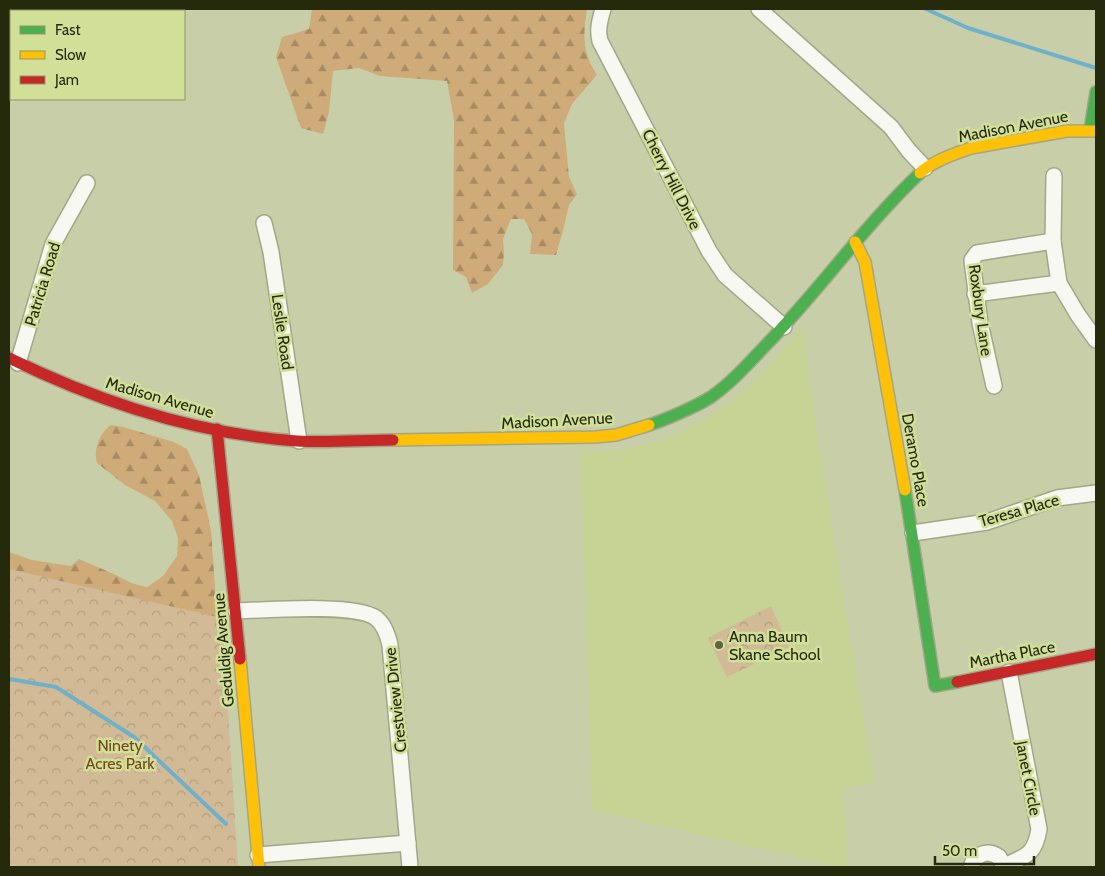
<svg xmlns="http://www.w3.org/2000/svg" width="1105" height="876" font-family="Cabin,sans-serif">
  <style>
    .built { fill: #c7d295 }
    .forest { fill: url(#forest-firs) }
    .park { fill: url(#park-crowns) }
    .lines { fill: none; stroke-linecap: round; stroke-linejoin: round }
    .stream { stroke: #6fb1ca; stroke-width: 4 }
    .street-casing { stroke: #a1a788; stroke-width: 18 }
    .fast-casing { stroke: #a1a788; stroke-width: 14 }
    .slow-casing { stroke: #a1a788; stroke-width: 14 }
    .jam-casing { stroke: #a1a788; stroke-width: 14 }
    .street { stroke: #f7f8f2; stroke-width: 15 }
    .fast { stroke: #4caf50; stroke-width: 11 }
    .slow { stroke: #ffc107; stroke-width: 11 }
    .jam { stroke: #c62828; stroke-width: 11 }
    .poi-dot { fill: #5f6443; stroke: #d2df98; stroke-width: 2 }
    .labels { text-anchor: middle; stroke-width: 5; stroke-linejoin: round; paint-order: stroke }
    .street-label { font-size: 16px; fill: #262a0d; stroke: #d2df98 }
    .poi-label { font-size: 16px; fill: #262a0d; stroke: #d2df98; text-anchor: start }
    .park-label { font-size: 16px; fill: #78461e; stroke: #d2df98 }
  </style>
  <defs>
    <pattern id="forest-firs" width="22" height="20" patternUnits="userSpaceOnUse" patternTransform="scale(1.25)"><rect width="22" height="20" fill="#d0ab7a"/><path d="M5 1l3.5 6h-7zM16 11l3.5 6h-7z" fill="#a98b62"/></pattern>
    <pattern id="park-crowns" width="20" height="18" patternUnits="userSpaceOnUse" patternTransform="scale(1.25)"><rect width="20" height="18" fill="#d1ba95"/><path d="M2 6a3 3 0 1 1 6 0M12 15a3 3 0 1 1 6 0" fill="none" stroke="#b3a07f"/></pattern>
  </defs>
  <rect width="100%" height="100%" fill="#c8cfa8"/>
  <!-- built -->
  <path class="built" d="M 802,326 L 821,458 L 874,783 L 842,788 L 848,867 L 841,867 L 592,810 L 581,450 L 607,452 L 628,449 L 668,438 L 698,424 L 741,394 L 764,371 Z"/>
  <!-- forest -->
  <g class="forest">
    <path d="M 312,9 L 587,9 C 583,34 582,53 597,75 L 572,104 L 564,123 L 569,177 L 577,194 L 569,205 L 563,231 L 556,255 L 530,254 L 532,234 L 524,219 L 511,219 L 503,239 L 504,251 L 503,265 L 488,284 L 472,293 L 466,277 L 453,270 L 454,120 L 447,81 L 380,76 L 359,68 L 333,71 L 329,112 L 323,134 L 301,128 L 276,57 L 282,37 L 309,29 Z"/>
    <path d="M 111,425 L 123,427 L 174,442 L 187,449 L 199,475 L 211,530 L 235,867 L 9,867 L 9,552 L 32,560 L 71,566 L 79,559 L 116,575 L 131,583 L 147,587 L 163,576 L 177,556 L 178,538 L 172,521 L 155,501 L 125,485 L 97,463 C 93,450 99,433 111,425 Z"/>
  </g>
  <!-- park -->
  <g class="park">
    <path d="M 9,569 L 222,618 L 238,867 L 9,867 Z"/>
    <path d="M 771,606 L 789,647 L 727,677 L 708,638 Z"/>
  </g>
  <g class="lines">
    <!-- stream -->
    <g class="stream">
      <path d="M 926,9 L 968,28 L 1096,68"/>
      <path d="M 9,679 L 56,687 L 134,737 L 226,824"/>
    </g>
    <!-- street casing -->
    <g class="street-casing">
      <g id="street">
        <path d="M 603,9 C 600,20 597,29 600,41 L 709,251 L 725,275 L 784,327"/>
        <path d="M 759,9 L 891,127 L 909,151 L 925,168"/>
        <path d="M 1054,176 L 1053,241 L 1059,283"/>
        <path d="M 264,223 L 271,252 L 299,441"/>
        <path d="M 975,294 L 1059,283 L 1078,315 L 1096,340"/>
        <path d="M 18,363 L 53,244 L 87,183"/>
        <path d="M 994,386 L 980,323 L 972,260 L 977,253 L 1053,241"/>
        <path d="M 913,533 L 987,522 L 1057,498 L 1096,493"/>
        <path d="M 236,611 C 265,610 356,603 376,618 C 384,624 388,636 390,645 L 410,867"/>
        <path d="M 258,855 L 408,843"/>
        <path d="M 1004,866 C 1026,856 1035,855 1039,829 L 1009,672"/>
        <path d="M 971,867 C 975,854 987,849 999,857 L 1004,867"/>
      </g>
    </g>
    <!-- fast casing -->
    <g class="fast-casing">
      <g id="fast">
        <path d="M 1090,130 L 1096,92"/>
        <path d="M 649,425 C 665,420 697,406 711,397 C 731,383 748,364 764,347 C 819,291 863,227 920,173"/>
        <path d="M 905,490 L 935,686 L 957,682"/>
      </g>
    </g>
    <!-- slow casing -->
    <g class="slow-casing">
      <g id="slow">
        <path d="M 920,173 C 933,161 954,154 971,148 L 1067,131 L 1096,131"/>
        <path d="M 855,242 L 865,262 L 905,490"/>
        <path d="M 393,440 L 595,437 L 616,435 L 649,425"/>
        <path d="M 240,659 L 259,867"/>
      </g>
    </g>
    <!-- jam casing -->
    <g class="jam-casing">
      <g id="jam">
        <path d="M 9,358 C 99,402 197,434 297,441 C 329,443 362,440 393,440"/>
        <path d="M 217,429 L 240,659"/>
        <path d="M 957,682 L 1096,654"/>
      </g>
    </g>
    <!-- street -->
    <use href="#street" class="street"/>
    <!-- fast -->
    <use href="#fast" class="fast"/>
    <!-- slow -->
    <use href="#slow" class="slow"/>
    <!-- jam -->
    <use href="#jam" class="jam"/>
  </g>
  <!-- markers -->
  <circle class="poi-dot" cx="719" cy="645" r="5"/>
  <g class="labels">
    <!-- street labels -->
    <g class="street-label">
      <text transform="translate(1013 126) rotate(-11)" y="6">Madison Avenue</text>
      <text transform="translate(672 179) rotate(63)" y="6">Cherry Hill Drive</text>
      <text transform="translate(42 284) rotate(-73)" y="6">Patricia Road</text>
      <text transform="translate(981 310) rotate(82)" y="6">Roxbury Lane</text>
      <text transform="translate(283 332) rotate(82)" y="6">Leslie Road</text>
      <text transform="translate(160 397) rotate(16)" y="6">Madison Avenue</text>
      <text transform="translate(557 420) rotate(-3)" y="6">Madison Avenue</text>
      <text transform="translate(916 460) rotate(80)" y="6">Deramo Place</text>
      <text transform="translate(1019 510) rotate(-16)" y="6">Teresa Place</text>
      <text transform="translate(223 650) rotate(-95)" y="6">Geduldig Avenue</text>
      <text transform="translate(1012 654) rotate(-11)" y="6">Martha Place</text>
      <text transform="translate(395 700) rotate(-96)" y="6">Crestview Drive</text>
      <text transform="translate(1029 778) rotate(79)" y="6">Janet Circle</text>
    </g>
    <!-- poi labels -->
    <g class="poi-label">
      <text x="729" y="642">Anna Baum<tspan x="729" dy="18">Skane School</tspan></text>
    </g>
    <!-- park labels -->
    <g class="park-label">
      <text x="120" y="751">Ninety<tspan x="120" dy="18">Acres Park</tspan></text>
    </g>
  </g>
  <!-- border -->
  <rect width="1105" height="876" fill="none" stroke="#262a0d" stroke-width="20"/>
  <!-- legend -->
  <rect x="10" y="10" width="175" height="90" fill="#d2df98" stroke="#8d9760"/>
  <rect x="20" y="26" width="25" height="8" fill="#4caf50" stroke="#8d9760"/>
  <text x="55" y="35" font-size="15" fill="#262a0d">Fast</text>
  <rect x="20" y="51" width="25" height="8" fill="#ffc107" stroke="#8d9760"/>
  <text x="55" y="60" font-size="15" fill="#262a0d">Slow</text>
  <rect x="20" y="76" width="25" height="8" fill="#c62828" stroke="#8d9760"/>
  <text x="55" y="85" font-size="15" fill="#262a0d">Jam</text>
  <!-- scale -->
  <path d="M935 856v8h99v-8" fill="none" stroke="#262a0d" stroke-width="2.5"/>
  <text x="942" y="856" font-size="15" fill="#262a0d" stroke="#d2df98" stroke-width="4" paint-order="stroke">50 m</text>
</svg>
